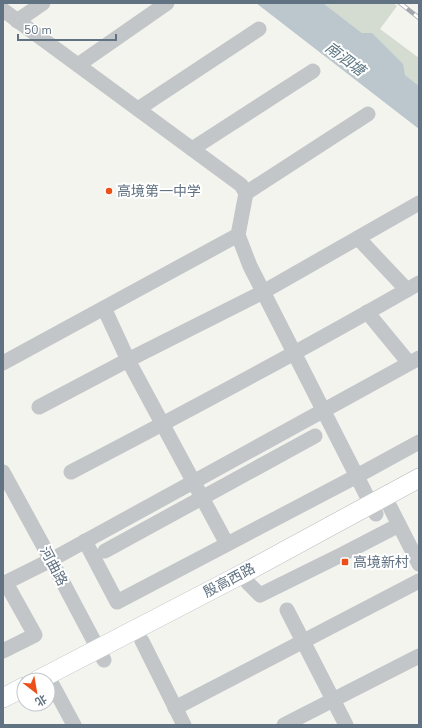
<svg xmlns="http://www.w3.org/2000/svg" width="422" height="728" font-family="'Nunito Sans','Noto Sans SC',sans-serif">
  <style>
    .green { fill: #d4dbd0 }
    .water { fill: #bbc7cc }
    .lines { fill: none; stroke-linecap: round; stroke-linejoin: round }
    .major-casing { stroke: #b3b7bb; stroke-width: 20 }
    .minor { stroke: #c3c6c9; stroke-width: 15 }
    .major { stroke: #fff; stroke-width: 19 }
    .rail-casing { stroke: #a2a8ae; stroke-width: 4.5 }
    .rail { stroke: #fff; stroke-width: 3; stroke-dasharray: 9; stroke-linecap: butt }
    .poi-dot { fill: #ec4f17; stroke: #fff; stroke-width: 1.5 }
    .labels { text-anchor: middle; stroke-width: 4; stroke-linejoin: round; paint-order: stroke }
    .poi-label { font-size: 14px; fill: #617282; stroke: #fff; text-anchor: start }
    .street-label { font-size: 14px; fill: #617282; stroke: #fff }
    .water-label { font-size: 15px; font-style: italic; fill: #5c7580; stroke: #fff }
  </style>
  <rect width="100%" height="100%" fill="#f4f4ef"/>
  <!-- green -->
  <path class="green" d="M 323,3 L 393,3 L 397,6 L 380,29 L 419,58 L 419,86 L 405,75 L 362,33 Z"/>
  <!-- water -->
  <path class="water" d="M 256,3 L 323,3 L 362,33 L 372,33 L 403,64 L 405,75 L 419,86 L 419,129 Z"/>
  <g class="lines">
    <!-- major casing -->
    <g class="major-casing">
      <g id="major">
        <path d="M 38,680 L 244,573 L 419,478"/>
        <path d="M 3,698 L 24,687"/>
      </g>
    </g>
    <!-- minor -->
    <g class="minor">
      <path d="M 3,10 L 241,185 L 246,193 L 238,235 L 250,266 L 376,514"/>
      <path d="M 17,21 L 43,3"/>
      <path d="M 78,65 L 167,3"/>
      <path d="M 138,109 L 259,29"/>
      <path d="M 192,149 L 313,71"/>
      <path d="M 246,193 L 368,114"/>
      <path d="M 358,238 L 407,290"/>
      <path d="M 104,308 L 128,360 L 227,544"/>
      <path d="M 367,312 L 409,363"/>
      <path d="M 3,363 L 238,235"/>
      <path d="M 39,407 L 128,360 L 263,292 L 419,203"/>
      <path d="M 3,472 L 51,560 L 104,660"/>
      <path d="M 71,472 C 188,411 304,349 419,283"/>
      <path d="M 390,507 L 419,564"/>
      <path d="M 85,541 L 117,602 L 357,476 L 419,442"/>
      <path d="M 105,551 L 315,436"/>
      <path d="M 248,583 L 260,595 L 341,555 L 399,525"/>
      <path d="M 3,584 L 51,560 L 419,358"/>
      <path d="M 287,610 L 346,725"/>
      <path d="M 142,641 L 184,725"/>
      <path d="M 3,651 L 35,635 L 6,583"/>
      <path d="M 53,686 L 74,725"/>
      <path d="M 175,708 L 419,581"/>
      <path d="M 284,725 L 419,656"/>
    </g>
    <!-- major -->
    <use href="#major" class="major"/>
    <!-- rail casing -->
    <g class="rail-casing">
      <path id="rail" d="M 400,3 L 419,18"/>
    </g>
    <!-- rail -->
    <use href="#rail" class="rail"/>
  </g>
  <!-- markers -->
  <g class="poi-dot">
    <circle cx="109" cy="191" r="4"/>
    <rect x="341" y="558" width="8" height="8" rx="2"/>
  </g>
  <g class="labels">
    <!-- poi labels -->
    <g class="poi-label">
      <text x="117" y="196">高境第一中学</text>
      <text x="353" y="567">高境新村</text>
    </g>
    <!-- street labels -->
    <g class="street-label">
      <text transform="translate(54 566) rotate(62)" y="5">河曲路</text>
      <text transform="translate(229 580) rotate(-28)" y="5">殷高西路</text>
    </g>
    <!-- water labels -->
    <g class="water-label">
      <text transform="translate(345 59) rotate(37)" y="5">南泗塘</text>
    </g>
  </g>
  <!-- border -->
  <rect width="422" height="728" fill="none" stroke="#617282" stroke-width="8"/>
  <!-- north arrow -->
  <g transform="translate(36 692) rotate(149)"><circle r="19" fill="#ffffff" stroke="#c0c7cd"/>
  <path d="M0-3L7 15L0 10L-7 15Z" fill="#ec4f17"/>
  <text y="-6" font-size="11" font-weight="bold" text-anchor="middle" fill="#617282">北</text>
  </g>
  <!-- scale -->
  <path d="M18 34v6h98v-6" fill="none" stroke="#617282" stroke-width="2"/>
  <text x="24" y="34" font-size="12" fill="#617282" stroke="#ffffff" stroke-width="3" paint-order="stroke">50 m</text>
</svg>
